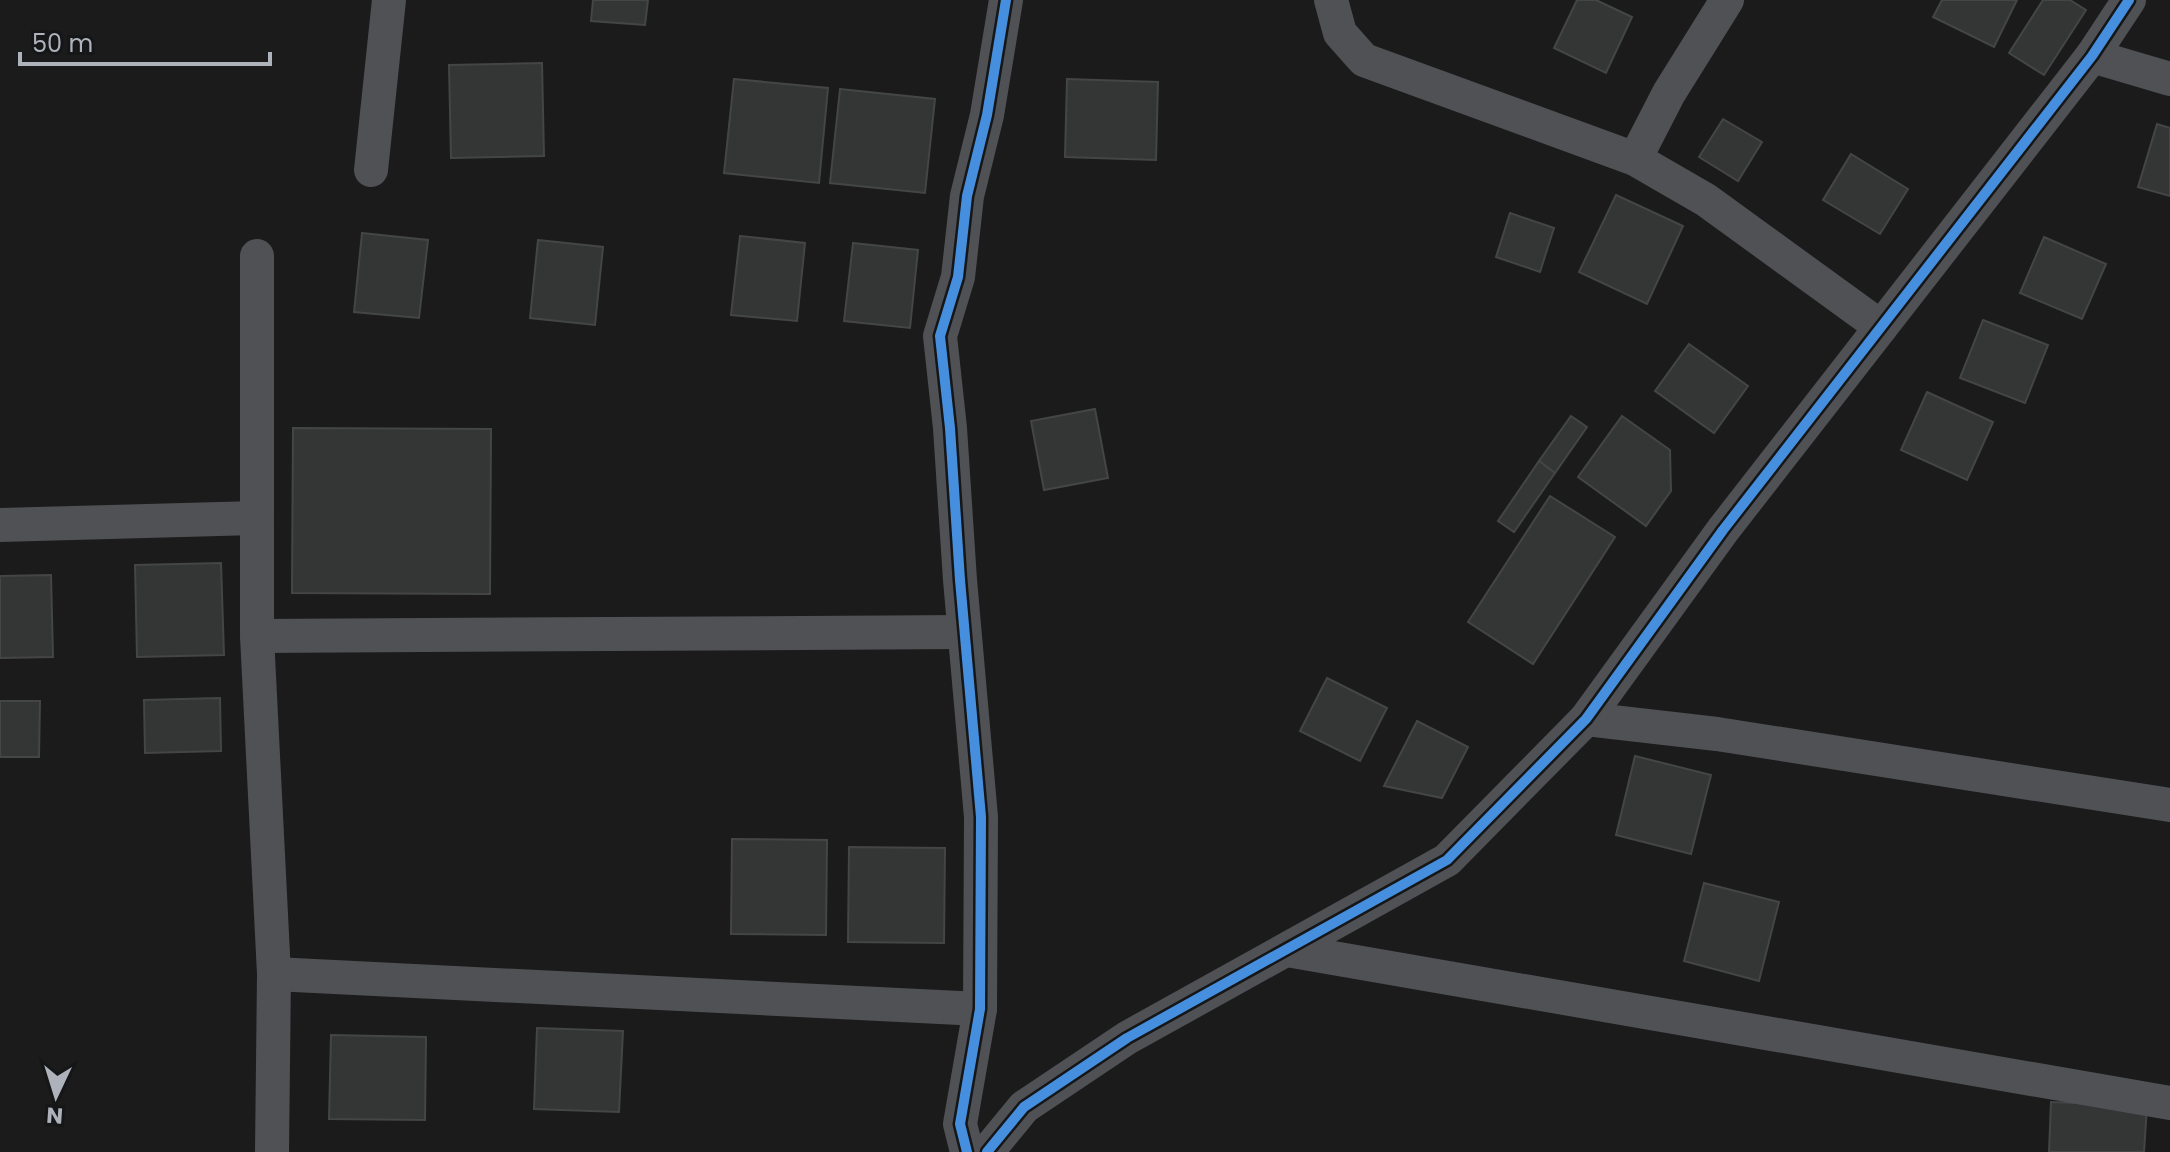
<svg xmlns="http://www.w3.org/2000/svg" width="2170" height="1152" font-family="Poppins,sans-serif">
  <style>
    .building { fill: #343535; stroke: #444547; stroke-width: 2 }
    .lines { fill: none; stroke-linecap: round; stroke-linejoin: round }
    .street { stroke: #505154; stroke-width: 34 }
    .cycleway-casing { stroke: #151618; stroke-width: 15 }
    .cycleway { stroke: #468fdf; stroke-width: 10 }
  </style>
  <rect width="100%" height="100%" fill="#1b1b1b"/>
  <!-- building -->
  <g class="building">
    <path d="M 593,0 L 648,0 L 645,25 L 591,21 Z"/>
    <path d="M 1577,0 L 1596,0 L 1632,17 L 1606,73 L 1554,48 Z"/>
    <path d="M 1942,0 L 2017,0 L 1994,47 L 1933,17 Z"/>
    <path d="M 2043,0 L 2070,0 L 2086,10 L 2044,75 L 2009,53 Z"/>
    <path d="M 542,63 L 544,156 L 451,158 L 449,65 Z"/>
    <path d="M 734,79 L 828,88 L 819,183 L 724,173 Z"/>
    <path d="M 1067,79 L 1158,82 L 1156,160 L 1065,157 Z"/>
    <path d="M 840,89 L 935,99 L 925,193 L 830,183 Z"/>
    <path d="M 1723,119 L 1762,142 L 1738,181 L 1699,157 Z"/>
    <path d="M 2157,124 L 2170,128 L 2170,196 L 2138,187 Z"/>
    <path d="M 1851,154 L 1908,189 L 1880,234 L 1823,200 Z"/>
    <path d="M 1616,195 L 1683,226 L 1647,304 L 1579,272 Z"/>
    <path d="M 1510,213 L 1554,228 L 1540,272 L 1496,257 Z"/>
    <path d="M 362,233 L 428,240 L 419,318 L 354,312 Z"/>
    <path d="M 740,236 L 805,243 L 797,321 L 731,315 Z"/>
    <path d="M 2044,237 L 2106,264 L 2082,319 L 2020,293 Z"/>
    <path d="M 538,240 L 603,247 L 595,325 L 530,318 Z"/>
    <path d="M 853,243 L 918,250 L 910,328 L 844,321 Z"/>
    <path d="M 1983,320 L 2048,345 L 2025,403 L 1960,378 Z"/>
    <path d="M 1689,344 L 1748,386 L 1714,433 L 1655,391 Z"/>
    <path d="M 1927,392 L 1993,422 L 1967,480 L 1901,450 Z"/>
    <path d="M 1095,409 L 1108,478 L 1044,490 L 1031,421 Z"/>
    <path d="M 1571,416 L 1587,427 L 1555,473 L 1539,461 Z"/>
    <path d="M 1622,416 L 1670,450 L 1671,491 L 1646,526 L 1578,477 Z"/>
    <path d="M 293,428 L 491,429 L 490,594 L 292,593 Z"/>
    <path d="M 1539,461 L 1555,473 L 1514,532 L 1498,521 Z"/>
    <path d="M 1550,496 L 1615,537 L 1533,664 L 1468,622 Z"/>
    <path d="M 221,563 L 224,655 L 137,657 L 135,565 Z"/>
    <path d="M 51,575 L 53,657 L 0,658 L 0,576 Z"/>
    <path d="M 1327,678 L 1387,708 L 1360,761 L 1300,731 Z"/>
    <path d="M 220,698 L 221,751 L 145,753 L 144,700 Z"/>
    <path d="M 0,701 L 40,701 L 39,757 L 0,757 Z"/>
    <path d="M 1417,721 L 1468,747 L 1442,798 L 1384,786 Z"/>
    <path d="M 1635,756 L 1711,775 L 1691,854 L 1616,835 Z"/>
    <path d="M 732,839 L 827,840 L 826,935 L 731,934 Z"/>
    <path d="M 849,847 L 945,848 L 944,943 L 848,942 Z"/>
    <path d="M 1704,883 L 1779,902 L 1759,981 L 1684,961 Z"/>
    <path d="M 537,1028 L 623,1031 L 619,1112 L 534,1109 Z"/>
    <path d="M 331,1035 L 426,1037 L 425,1120 L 329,1119 Z"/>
    <path d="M 2051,1102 L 2147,1106 L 2144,1152 L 2049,1152 Z"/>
  </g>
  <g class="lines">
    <!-- street -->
    <g class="street">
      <path d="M 1331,0 L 1340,33 L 1364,60 L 1635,159 L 1706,200 L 1881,327"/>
      <path d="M 2092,56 L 2170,79"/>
      <path d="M 1635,159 L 1669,93 L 1727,0"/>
      <path d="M 371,170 L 389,0"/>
      <path d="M 257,256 L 257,636 L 274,974 L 272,1152"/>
      <path d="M 0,525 L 257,518"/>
      <path d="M 257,636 L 964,632"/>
      <path d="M 1586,719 L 1717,734 L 2170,805"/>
      <path d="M 1287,950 L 2170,1103"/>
      <path d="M 274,974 L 980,1009"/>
      <path d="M 967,1152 L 960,1124 L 980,1009 L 981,817 L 960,580 L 950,428 L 940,336 L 958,277 L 967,196 L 987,115 L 1006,0"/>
      <path d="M 987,1152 L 1024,1107 L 1127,1038 L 1447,860 L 1586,719 L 1723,530 L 2092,56 L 2129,0"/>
    </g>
    <!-- cycleway casing -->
    <g class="cycleway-casing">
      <g id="cycleway">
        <path d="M 967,1152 L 960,1124 L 980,1009 L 981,817 L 960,580 L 950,428 L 940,336 L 958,277 L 967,196 L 987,115 L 1006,0"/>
        <path d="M 987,1152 L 1024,1107 L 1127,1038 L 1447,860 L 1586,719 L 1723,530 L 2092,56 L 2129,0"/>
      </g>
    </g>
    <!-- cycleway -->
    <use href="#cycleway" class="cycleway"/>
  </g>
  <!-- north arrow -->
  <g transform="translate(56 1096) rotate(184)" stroke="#151618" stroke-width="6" paint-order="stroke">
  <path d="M0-6L14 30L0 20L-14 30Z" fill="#aeb3bb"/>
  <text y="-12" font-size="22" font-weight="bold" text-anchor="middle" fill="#aeb3bb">N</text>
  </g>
  <!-- scale -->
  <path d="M20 52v12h250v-12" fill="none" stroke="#aeb3bb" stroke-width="4"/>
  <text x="32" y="52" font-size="24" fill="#aeb3bb" stroke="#151618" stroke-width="6" paint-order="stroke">50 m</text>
</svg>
